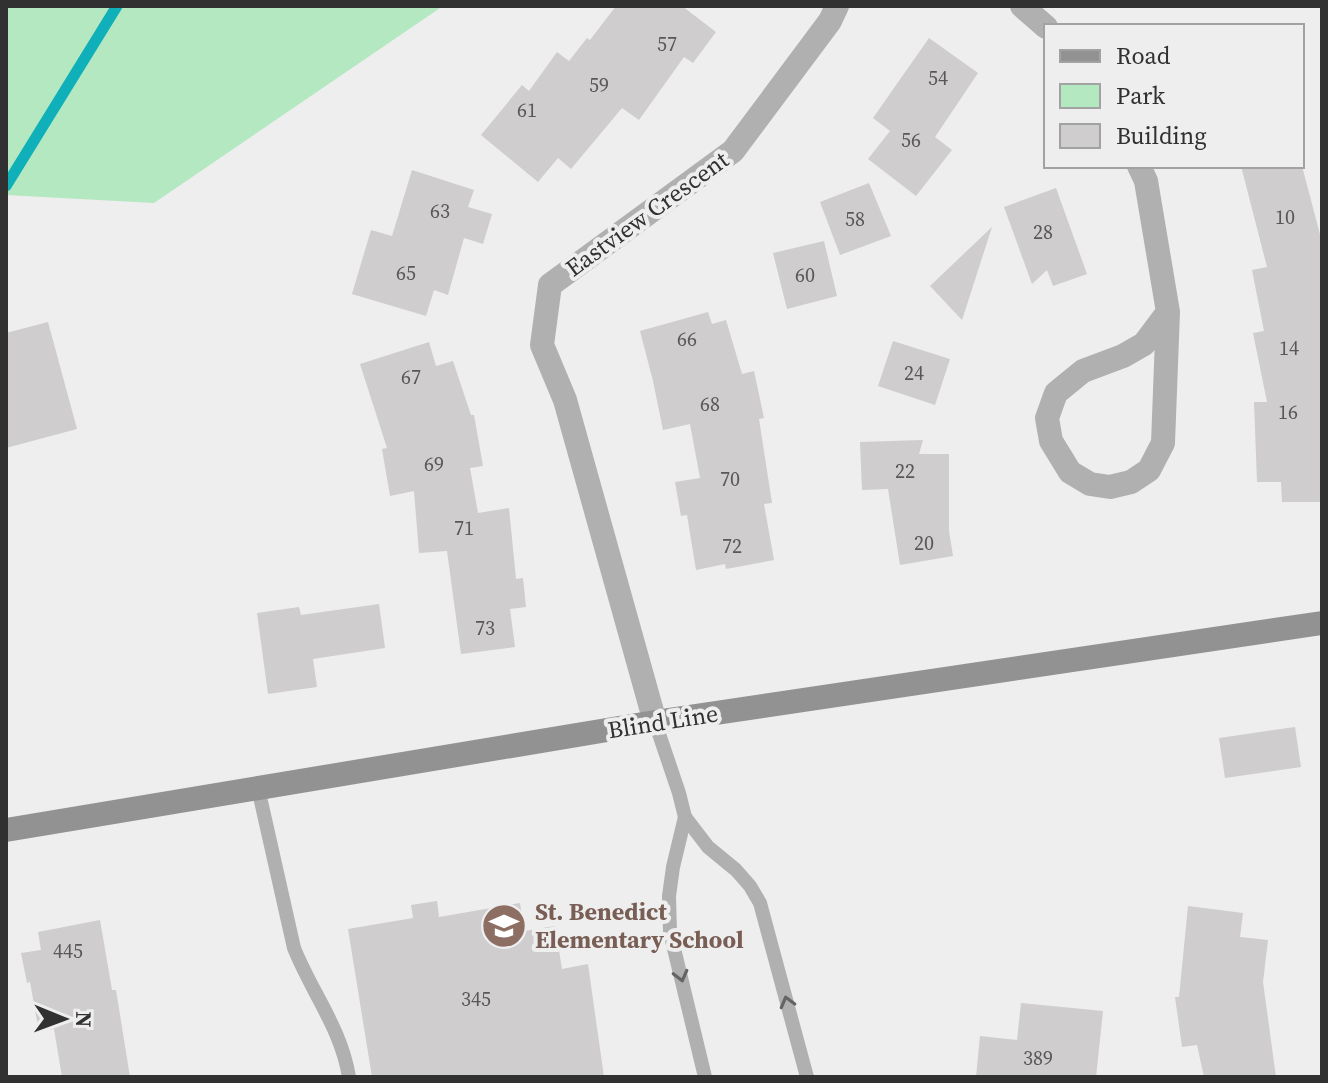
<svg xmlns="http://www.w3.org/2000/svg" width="1328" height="1083" font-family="'Source Serif 4',serif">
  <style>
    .green { fill: #b3e8c0 }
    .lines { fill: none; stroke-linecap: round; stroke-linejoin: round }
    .stream { stroke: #0fb0ba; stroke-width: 11 }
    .building { fill: #cfcdcd }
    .lane { stroke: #b1b0b1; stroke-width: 14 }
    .street { stroke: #b1b0b1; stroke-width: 24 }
    .secondary { stroke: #939293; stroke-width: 24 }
    .oneway { stroke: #646465 }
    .labels { text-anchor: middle; stroke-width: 8; stroke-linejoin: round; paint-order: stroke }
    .number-label { font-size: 20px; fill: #585859 }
    .street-label { font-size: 24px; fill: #313132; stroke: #eeeeef }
    .education-label { font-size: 24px; font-weight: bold; fill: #785e54; stroke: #eeeeef; text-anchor: start }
  </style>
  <rect width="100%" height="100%" fill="#eeeeef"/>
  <!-- green -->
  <path class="green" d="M 6,6 L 443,6 L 154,203 L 6,195 Z"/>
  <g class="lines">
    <!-- stream -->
    <path class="stream" d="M 6,186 L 117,6"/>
  </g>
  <!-- building -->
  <g class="building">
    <path d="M 616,6 L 682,6 L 716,32 L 693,63 L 684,57 L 639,120 L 622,108 L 571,169 L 558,158 L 538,182 L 481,135 L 522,85 L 529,91 L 557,52 L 569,61 L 587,38 L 590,40 Z"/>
    <path d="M 929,38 L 978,73 L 935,137 L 952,150 L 916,196 L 868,159 L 890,131 L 873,118 Z"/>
    <path d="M 1241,166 L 1302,166 L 1322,242 L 1322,502 L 1282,502 L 1281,482 L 1257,482 L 1254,402 L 1267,402 L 1253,333 L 1264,331 L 1252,270 L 1267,267 Z"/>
    <path d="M 412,170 L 474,190 L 468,207 L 492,214 L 483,244 L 464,238 L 448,295 L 434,290 L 426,316 L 352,294 L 371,230 L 392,236 Z"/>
    <path d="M 869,183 L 891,236 L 840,255 L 820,202 Z"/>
    <path d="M 1056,188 L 1087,274 L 1053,286 L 1047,270 L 1032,284 L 1004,207 Z"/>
    <path d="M 992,227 L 962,320 L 930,286 Z"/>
    <path d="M 824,241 L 837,296 L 787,309 L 773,253 Z"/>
    <path d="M 708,312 L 712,324 L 726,320 L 742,374 L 754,371 L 764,418 L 759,419 L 772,503 L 764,504 L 774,560 L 726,569 L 725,564 L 696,570 L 687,515 L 681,516 L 675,482 L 700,478 L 690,424 L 663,430 L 653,381 L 640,331 Z"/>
    <path d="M 48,322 L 77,429 L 6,448 L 6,333 Z"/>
    <path d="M 893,341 L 950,359 L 935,405 L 878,386 Z"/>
    <path d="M 429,342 L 436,366 L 453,361 L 471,415 L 474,415 L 483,466 L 470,468 L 478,513 L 509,508 L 516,579 L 523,578 L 526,607 L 510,609 L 515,647 L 461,654 L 447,551 L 419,553 L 414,491 L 390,496 L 382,449 L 387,448 L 360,364 Z"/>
    <path d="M 923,440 L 919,454 L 949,454 L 949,531 L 953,556 L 900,565 L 888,489 L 862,490 L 860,442 Z"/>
    <path d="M 379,604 L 385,648 L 313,659 L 317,687 L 268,694 L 257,613 L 299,607 L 301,615 Z"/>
    <path d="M 1295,727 L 1301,767 L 1225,778 L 1219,738 Z"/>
    <path d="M 437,901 L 439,917 L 520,903 L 524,931 L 555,926 L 562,969 L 588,964 L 604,1077 L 372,1077 L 348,929 L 413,918 L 411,905 Z"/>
    <path d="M 1188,906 L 1243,913 L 1240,937 L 1268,940 L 1263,982 L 1276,1077 L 1204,1077 L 1197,1045 L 1182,1047 L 1175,997 L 1179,997 Z"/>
    <path d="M 100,920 L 112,990 L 116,990 L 130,1077 L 62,1077 L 54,1029 L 39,1032 L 30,982 L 27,983 L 21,953 L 41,950 L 38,932 Z"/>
    <path d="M 1021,1003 L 1103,1011 L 1096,1077 L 976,1077 L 980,1036 L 1017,1040 Z"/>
  </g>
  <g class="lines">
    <!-- lane -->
    <g class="lane">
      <path d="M 655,722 L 679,793 L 685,817 L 708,847 L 736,870 L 750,886 L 760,903 L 807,1077"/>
      <path d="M 258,788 L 294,948 C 312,993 341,1028 349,1077"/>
      <path d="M 685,817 L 673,867 L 669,896 L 670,932 L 705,1077"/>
    </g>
    <!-- street -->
    <g class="street">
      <path d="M 1022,6 L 1046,27"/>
      <path d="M 1139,166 L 1146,181 L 1168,312 L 1163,443 L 1149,470 L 1131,482 L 1110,487 L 1090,484 L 1070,472 L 1051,441 L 1047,418 L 1056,393 L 1083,371 L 1123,356 L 1144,344 L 1168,312"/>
      <path d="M 655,722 L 565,400 L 542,345 L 550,285 L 733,151 L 830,21 L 837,6"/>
    </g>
    <!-- secondary -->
    <path class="secondary" d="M 6,830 L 655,722 L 1322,623"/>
  </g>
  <!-- one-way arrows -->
  <defs><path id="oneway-chevron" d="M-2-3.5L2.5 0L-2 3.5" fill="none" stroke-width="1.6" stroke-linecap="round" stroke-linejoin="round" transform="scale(2)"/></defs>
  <g class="oneway">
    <use href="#oneway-chevron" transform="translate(681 976) rotate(76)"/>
    <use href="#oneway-chevron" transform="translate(787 1002) rotate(-105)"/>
  </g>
  <!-- icons -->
  <defs>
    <g id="school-disc" transform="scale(2.3)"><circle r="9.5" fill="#8d6e63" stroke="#eeeeef"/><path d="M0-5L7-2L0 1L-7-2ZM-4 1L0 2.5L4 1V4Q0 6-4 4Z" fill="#fff"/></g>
  </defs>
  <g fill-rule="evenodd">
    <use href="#school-disc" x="504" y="926"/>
  </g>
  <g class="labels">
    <!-- number labels -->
    <g class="number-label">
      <text x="667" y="51">57</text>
      <text x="938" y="85">54</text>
      <text x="599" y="92">59</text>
      <text x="527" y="117">61</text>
      <text x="911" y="147">56</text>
      <text x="440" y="218">63</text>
      <text x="1285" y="224">10</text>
      <text x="855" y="226">58</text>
      <text x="1043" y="239">28</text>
      <text x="406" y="280">65</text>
      <text x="805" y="282">60</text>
      <text x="687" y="346">66</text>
      <text x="1289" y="355">14</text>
      <text x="914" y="380">24</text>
      <text x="411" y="384">67</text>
      <text x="710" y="411">68</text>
      <text x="1288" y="419">16</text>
      <text x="434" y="471">69</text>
      <text x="905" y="478">22</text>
      <text x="730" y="486">70</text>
      <text x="464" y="535">71</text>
      <text x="924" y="550">20</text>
      <text x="732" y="553">72</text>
      <text x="485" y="635">73</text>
      <text x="68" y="958">445</text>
      <text x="476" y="1006">345</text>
      <text x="1038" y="1065">389</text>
    </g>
    <!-- street labels -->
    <g class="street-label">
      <text transform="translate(647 214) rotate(-36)" y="8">Eastview Crescent</text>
      <text transform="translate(663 722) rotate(-9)" y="8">Blind Line</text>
    </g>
    <!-- education labels -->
    <g class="education-label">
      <text x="535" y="920">St. Benedict<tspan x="535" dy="28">Elementary School</tspan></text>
    </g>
  </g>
  <!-- border -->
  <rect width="1328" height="1083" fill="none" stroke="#313132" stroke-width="16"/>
  <!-- legend -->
  <rect x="1044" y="24" width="260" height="144" fill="#eeeeef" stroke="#a2a2a3" stroke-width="2"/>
  <rect x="1060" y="50" width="40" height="12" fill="#939293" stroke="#a2a2a3" stroke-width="2"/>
  <text x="1116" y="64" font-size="24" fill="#313132">Road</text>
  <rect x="1060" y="84" width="40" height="24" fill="#b3e8c0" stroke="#a2a2a3" stroke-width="2"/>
  <text x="1116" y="104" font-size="24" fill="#313132">Park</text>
  <rect x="1060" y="124" width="40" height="24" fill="#cfcdcd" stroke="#a2a2a3" stroke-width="2"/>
  <text x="1116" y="144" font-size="24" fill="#313132">Building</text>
  <!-- north arrow -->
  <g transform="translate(64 1019) rotate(91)" stroke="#eeeeef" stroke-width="6" paint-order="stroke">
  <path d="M0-6L14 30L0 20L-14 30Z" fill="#313132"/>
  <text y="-12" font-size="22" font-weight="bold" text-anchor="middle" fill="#313132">N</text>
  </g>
</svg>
